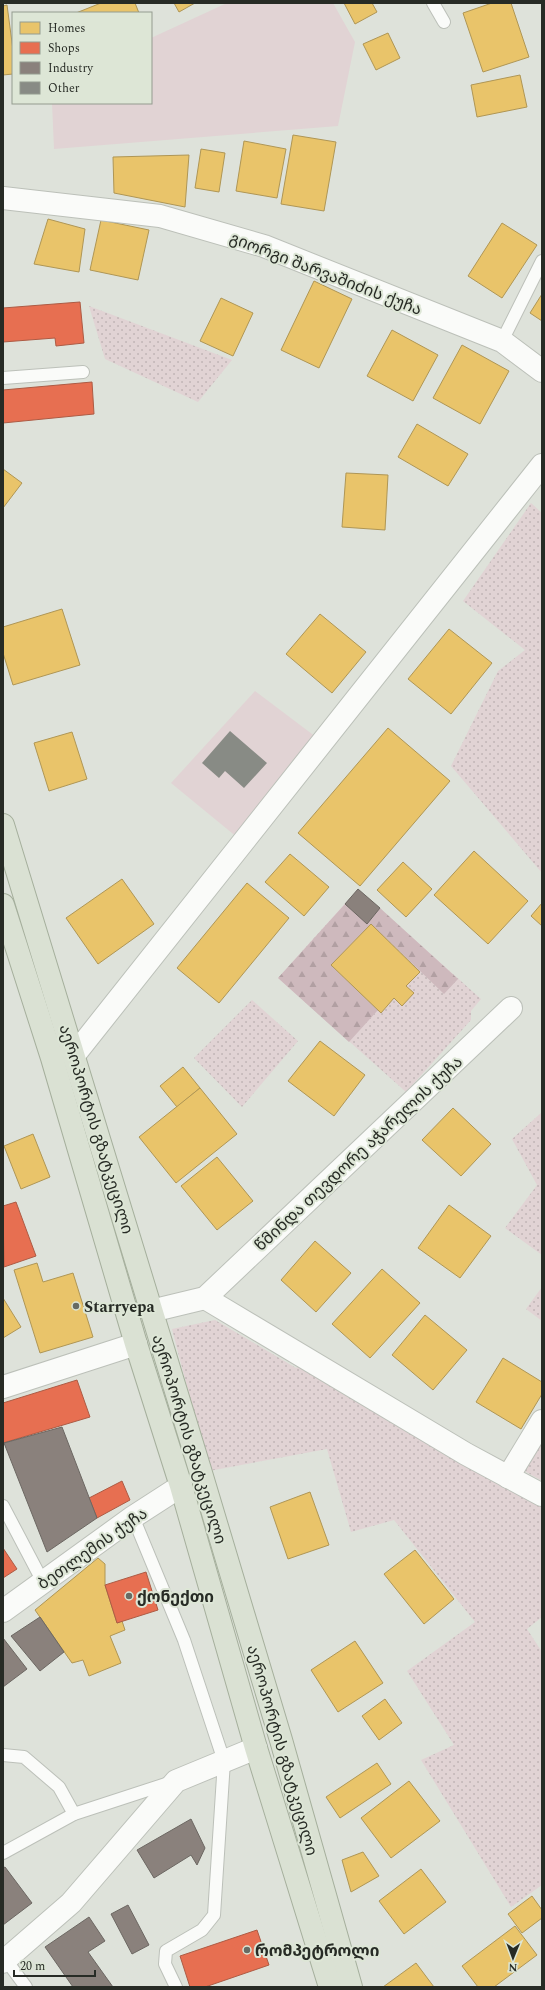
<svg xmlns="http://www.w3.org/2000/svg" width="545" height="1990" font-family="Spectral,'Noto Sans Georgian',serif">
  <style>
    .grass { fill: url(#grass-dots) }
    .forest { fill: url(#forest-firs) }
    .green { fill: #e1d3d4 }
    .homes { fill: #e9c46a; stroke: #af9655 }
    .shops { fill: #e76f51; stroke: #ad5b44 }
    .industry { fill: #8a817c; stroke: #6c6762 }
    .building { fill: #888b85 }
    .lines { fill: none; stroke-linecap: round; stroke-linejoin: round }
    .lane-casing { stroke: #bcc0b9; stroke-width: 14 }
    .street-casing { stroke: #bcc0b9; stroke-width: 24 }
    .secondary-casing { stroke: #bcc0b9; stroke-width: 24 }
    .highway-casing { stroke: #a5af9c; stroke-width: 24 }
    .lane { stroke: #fafbf9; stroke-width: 12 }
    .street { stroke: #fafbf9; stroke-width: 22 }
    .secondary { stroke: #fafbf9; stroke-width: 22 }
    .highway { stroke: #dae1d3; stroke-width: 22 }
    .poi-dot { fill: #676b64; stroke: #dde6d6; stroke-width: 1.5 }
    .labels { text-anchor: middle; stroke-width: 4; stroke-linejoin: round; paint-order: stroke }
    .street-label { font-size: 16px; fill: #272b25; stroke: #dde6d6 }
    .poi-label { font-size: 16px; font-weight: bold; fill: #272b25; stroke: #dde6d6; text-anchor: start }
  </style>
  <defs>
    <pattern id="grass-dots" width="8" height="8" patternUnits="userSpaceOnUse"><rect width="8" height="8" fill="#e1d3d4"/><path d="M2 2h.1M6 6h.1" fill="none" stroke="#c1b5b6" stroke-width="1.8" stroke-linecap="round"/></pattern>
    <pattern id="forest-firs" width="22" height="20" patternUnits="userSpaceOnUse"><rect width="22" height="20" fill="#ceb9bd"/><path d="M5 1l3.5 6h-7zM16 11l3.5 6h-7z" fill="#b19fa2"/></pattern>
  </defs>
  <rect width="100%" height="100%" fill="#dee2da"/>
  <!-- grass -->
  <g class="grass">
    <path d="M 89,306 L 232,360 L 198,402 L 105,359 Z"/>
    <path d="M 531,503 L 542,513 L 542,873 L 451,766 L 498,671 L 525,650 L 463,601 Z"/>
    <path d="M 358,889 L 481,999 L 471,1011 L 471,1020 L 406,1092 L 278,978 Z"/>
    <path d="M 252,1000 L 298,1041 L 242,1107 L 194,1058 Z"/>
    <path d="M 542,1112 L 542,1255 L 505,1228 L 537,1185 L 512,1139 Z"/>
    <path d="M 542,1287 L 542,1321 L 526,1309 Z"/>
    <path d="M 215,1320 L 296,1368 L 308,1359 L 542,1495 L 542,1617 L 527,1629 L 542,1652 L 542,1885 L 511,1907 L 421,1760 L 454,1745 L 407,1671 L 475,1622 L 394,1520 L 351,1532 L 327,1449 L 209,1471 L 172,1329 Z"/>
    <path d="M 542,1432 L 542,1481 L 521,1469 Z"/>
  </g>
  <!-- forest -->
  <path class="forest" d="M 345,904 L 367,923 L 380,908 L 458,979 L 444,994 L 371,924 L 331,965 L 378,1010 L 349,1042 L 278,978 Z"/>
  <!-- green -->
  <g class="green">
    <path d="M 227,3 L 333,3 L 355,42 L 338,126 L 54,149 L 52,103 L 151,103 L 151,38 Z"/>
    <path d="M 255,691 L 316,737 L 238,838 L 171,783 Z"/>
  </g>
  <!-- homes -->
  <g class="homes">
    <path d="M 101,3 L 135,3 L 139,13 L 76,13 Z"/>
    <path d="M 174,3 L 195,3 L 179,12 Z"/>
    <path d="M 344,3 L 372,3 L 377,12 L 355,24 Z"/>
    <path d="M 492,3 L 511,3 L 529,57 L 483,72 L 463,13 Z"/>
    <path d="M 7,5 L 13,50 L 13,74 L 3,75 L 3,6 Z"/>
    <path d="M 388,33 L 400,58 L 376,70 L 363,44 Z"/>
    <path d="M 520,75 L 527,107 L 477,117 L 471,85 Z"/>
    <path d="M 293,135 L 336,142 L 324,211 L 281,204 Z"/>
    <path d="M 244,141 L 286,149 L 277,198 L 236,191 Z"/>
    <path d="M 201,149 L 225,153 L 219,192 L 195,188 Z"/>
    <path d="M 189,155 L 185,207 L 114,193 L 113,157 Z"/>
    <path d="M 48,219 L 85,229 L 79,272 L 34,264 Z"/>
    <path d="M 101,220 L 149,230 L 138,280 L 90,270 Z"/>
    <path d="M 502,223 L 537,245 L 502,298 L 468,276 Z"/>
    <path d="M 314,281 L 352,299 L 319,368 L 281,350 Z"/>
    <path d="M 542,294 L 542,321 L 530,313 Z"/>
    <path d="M 221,298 L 253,313 L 233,356 L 200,341 Z"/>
    <path d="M 392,330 L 438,355 L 413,401 L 367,376 Z"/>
    <path d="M 462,345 L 509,371 L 480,424 L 433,398 Z"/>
    <path d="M 417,424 L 468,454 L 448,486 L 398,457 Z"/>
    <path d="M 3,469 L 22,483 L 3,508 Z"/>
    <path d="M 346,473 L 388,475 L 385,530 L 342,527 Z"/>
    <path d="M 62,609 L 80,665 L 13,685 L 3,653 L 3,627 Z"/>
    <path d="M 320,614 L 366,652 L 332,693 L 286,654 Z"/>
    <path d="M 449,629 L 492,663 L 451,714 L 408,679 Z"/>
    <path d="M 388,728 L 450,781 L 360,886 L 298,833 Z"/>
    <path d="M 72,732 L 87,779 L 49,791 L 34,743 Z"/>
    <path d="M 474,851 L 528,901 L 488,944 L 434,895 Z"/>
    <path d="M 290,854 L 329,887 L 304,916 L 265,882 Z"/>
    <path d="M 403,862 L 432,889 L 406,917 L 377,890 Z"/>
    <path d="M 122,879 L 154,924 L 98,964 L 66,918 Z"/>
    <path d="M 247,883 L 289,918 L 219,1003 L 177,968 Z"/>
    <path d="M 542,903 L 542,926 L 531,916 Z"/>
    <path d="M 371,924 L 420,972 L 406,986 L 414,993 L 402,1006 L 394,998 L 381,1013 L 331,965 Z"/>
    <path d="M 320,1041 L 365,1075 L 334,1116 L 288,1081 Z"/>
    <path d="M 183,1067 L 200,1088 L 177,1107 L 160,1086 Z"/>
    <path d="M 200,1088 L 237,1134 L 176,1183 L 139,1137 Z"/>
    <path d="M 453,1108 L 491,1144 L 461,1176 L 422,1140 Z"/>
    <path d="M 33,1134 L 50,1177 L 21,1189 L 4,1146 Z"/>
    <path d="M 217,1157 L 253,1201 L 217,1230 L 181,1186 Z"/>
    <path d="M 449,1205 L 491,1236 L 460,1278 L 418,1248 Z"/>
    <path d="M 315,1241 L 351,1273 L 316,1312 L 281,1280 Z"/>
    <path d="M 37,1263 L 43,1282 L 73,1273 L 93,1337 L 40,1353 L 14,1270 Z"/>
    <path d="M 382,1269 L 420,1303 L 370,1358 L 332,1324 Z"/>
    <path d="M 3,1298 L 21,1327 L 3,1338 Z"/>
    <path d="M 425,1315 L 467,1350 L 433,1390 L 392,1355 Z"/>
    <path d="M 503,1358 L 542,1382 L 542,1394 L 521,1429 L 476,1402 Z"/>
    <path d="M 310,1492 L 329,1545 L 288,1559 L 270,1507 Z"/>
    <path d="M 415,1550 L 454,1599 L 424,1624 L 384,1574 Z"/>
    <path d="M 98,1558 L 105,1564 L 105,1585 L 117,1623 L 122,1621 L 125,1630 L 110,1636 L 121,1663 L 89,1676 L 83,1660 L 72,1663 L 35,1610 Z"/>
    <path d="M 355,1641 L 383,1683 L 338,1712 L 311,1670 Z"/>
    <path d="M 385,1699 L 402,1723 L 379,1740 L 362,1716 Z"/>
    <path d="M 377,1763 L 391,1784 L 340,1818 L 326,1797 Z"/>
    <path d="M 409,1781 L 440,1821 L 391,1858 L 361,1818 Z"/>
    <path d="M 363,1852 L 379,1876 L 351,1892 L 342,1860 Z"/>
    <path d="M 421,1869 L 446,1902 L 404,1934 L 379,1901 Z"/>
    <path d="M 532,1896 L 542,1910 L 542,1918 L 522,1933 L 508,1914 Z"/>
    <path d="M 515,1926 L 537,1955 L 494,1987 L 478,1987 L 462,1966 Z"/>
    <path d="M 416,1963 L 434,1987 L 383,1987 Z"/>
  </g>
  <!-- shops -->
  <g class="shops">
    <path d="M 80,302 L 84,343 L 56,346 L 55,338 L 3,342 L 3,308 Z"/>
    <path d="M 92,382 L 94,414 L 3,423 L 3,390 Z"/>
    <path d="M 16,1202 L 36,1256 L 4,1267 L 3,1206 Z"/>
    <path d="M 77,1380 L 90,1417 L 3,1443 L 3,1403 Z"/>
    <path d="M 122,1481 L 130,1500 L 97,1518 L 89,1498 Z"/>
    <path d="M 3,1548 L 17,1569 L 3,1578 Z"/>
    <path d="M 146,1572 L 158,1610 L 117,1623 L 105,1585 Z"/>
    <path d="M 257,1930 L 269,1965 L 205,1987 L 190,1987 L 180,1956 Z"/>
  </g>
  <!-- industry -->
  <g class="industry">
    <path d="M 358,889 L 380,908 L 367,924 L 345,904 Z"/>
    <path d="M 62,1427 L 97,1518 L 47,1552 L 4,1443 Z"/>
    <path d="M 40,1617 L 64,1652 L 40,1671 L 11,1636 Z"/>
    <path d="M 3,1638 L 27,1669 L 3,1687 Z"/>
    <path d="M 191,1819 L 205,1848 L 197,1865 L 191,1855 L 154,1878 L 137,1850 Z"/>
    <path d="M 5,1867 L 32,1903 L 3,1925 L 3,1868 Z"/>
    <path d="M 128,1905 L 149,1945 L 132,1954 L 111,1914 Z"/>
    <path d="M 89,1917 L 105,1941 L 88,1952 L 113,1987 L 73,1987 L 45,1947 Z"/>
  </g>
  <!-- building -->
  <path class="building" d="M 230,731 L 267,763 L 244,788 L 225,771 L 219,778 L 202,763 Z"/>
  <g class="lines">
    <!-- lane casing -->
    <g class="lane-casing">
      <g id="lane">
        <path d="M 433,3 L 444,22"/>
        <path d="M 502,341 L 542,261"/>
        <path d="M 3,378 L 83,372"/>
        <path d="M 3,1506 L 43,1582"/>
        <path d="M 133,1517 L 184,1640 L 224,1761 L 214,1915 L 202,1930 L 166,1951 L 165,1964 L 176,1987"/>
        <path d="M 3,1755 L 24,1757 L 59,1787 L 74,1814"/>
        <path d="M 3,1853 L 74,1814 L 172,1782"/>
        <path d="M 6,1960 L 26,1987"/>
      </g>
    </g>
    <!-- street casing -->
    <g class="street-casing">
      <g id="street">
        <path d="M 3,198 L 160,216 L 264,246 L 502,341 L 542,371"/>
        <path d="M 75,1054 L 542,465"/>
        <path d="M 205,1298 L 466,1454 L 542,1495"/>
        <path d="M 151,1311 L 205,1298 L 511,1008"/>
        <path d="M 3,1387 L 136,1344"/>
        <path d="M 508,1477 L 542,1421"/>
        <path d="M 3,1962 L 71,1903 L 176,1781 L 256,1748"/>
      </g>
    </g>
    <!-- secondary casing -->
    <g class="secondary-casing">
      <path id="secondary" d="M 3,1611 L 133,1517 L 181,1486"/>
    </g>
    <!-- highway casing -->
    <g class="highway-casing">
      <g id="highway">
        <path d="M 3,825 L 201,1473 L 281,1740 L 351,1987"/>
        <path d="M 3,905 L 52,1058 L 136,1344 L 181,1486 L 256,1748 L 330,1987"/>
      </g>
    </g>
    <!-- lane -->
    <use href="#lane" class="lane"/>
    <!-- street -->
    <use href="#street" class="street"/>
    <!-- secondary -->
    <use href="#secondary" class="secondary"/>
    <!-- highway -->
    <use href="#highway" class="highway"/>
  </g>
  <!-- markers -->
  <g class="poi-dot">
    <circle cx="76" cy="1306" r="4"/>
    <circle cx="129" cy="1596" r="4"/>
    <circle cx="247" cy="1950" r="4"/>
  </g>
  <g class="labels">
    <!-- street labels -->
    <g class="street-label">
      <text transform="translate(326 273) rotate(21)" y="6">გიორგი შარვაშიძის ქუჩა</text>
      <text transform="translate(97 1129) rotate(73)" y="6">აეროპორტის გზატკეცილი</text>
      <text transform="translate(358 1153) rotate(-43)" y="6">წმინდა თევდორე აჭარელის ქუჩა</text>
      <text transform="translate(190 1439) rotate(73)" y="6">აეროპორტის გზატკეცილი</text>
      <text transform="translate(92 1548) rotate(-35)" y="6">ბეთლემის ქუჩა</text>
      <text transform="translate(283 1750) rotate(74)" y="6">აეროპორტის გზატკეცილი</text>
    </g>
    <!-- poi labels -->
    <g class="poi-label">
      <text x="84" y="1312">Starryepa</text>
      <text x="137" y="1602">ქონექთი</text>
      <text x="255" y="1956">რომპეტროლი</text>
    </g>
  </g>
  <!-- border -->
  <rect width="545" height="1990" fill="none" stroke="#272b25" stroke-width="8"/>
  <!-- legend -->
  <rect x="12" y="12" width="140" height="92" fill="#dde6d6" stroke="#949b8f"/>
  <rect x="20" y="22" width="20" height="12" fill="#e9c46a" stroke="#949b8f"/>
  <text x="48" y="32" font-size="12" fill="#272b25">Homes</text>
  <rect x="20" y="42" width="20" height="12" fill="#e76f51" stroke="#949b8f"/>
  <text x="48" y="52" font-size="12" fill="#272b25">Shops</text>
  <rect x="20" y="62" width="20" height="12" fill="#8a817c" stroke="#949b8f"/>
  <text x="48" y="72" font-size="12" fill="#272b25">Industry</text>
  <rect x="20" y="82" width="20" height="12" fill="#888b85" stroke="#949b8f"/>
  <text x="48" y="92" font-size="12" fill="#272b25">Other</text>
  <!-- north arrow -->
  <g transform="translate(513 1958) rotate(181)" stroke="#dde6d6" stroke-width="3" paint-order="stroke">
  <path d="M0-3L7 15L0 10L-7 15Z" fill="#272b25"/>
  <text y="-6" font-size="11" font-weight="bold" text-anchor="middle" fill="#272b25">N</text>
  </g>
  <!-- scale -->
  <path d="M14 1970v6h81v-6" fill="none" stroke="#272b25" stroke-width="2"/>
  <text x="20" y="1970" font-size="12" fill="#272b25" stroke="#dde6d6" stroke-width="3" paint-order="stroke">20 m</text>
</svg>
